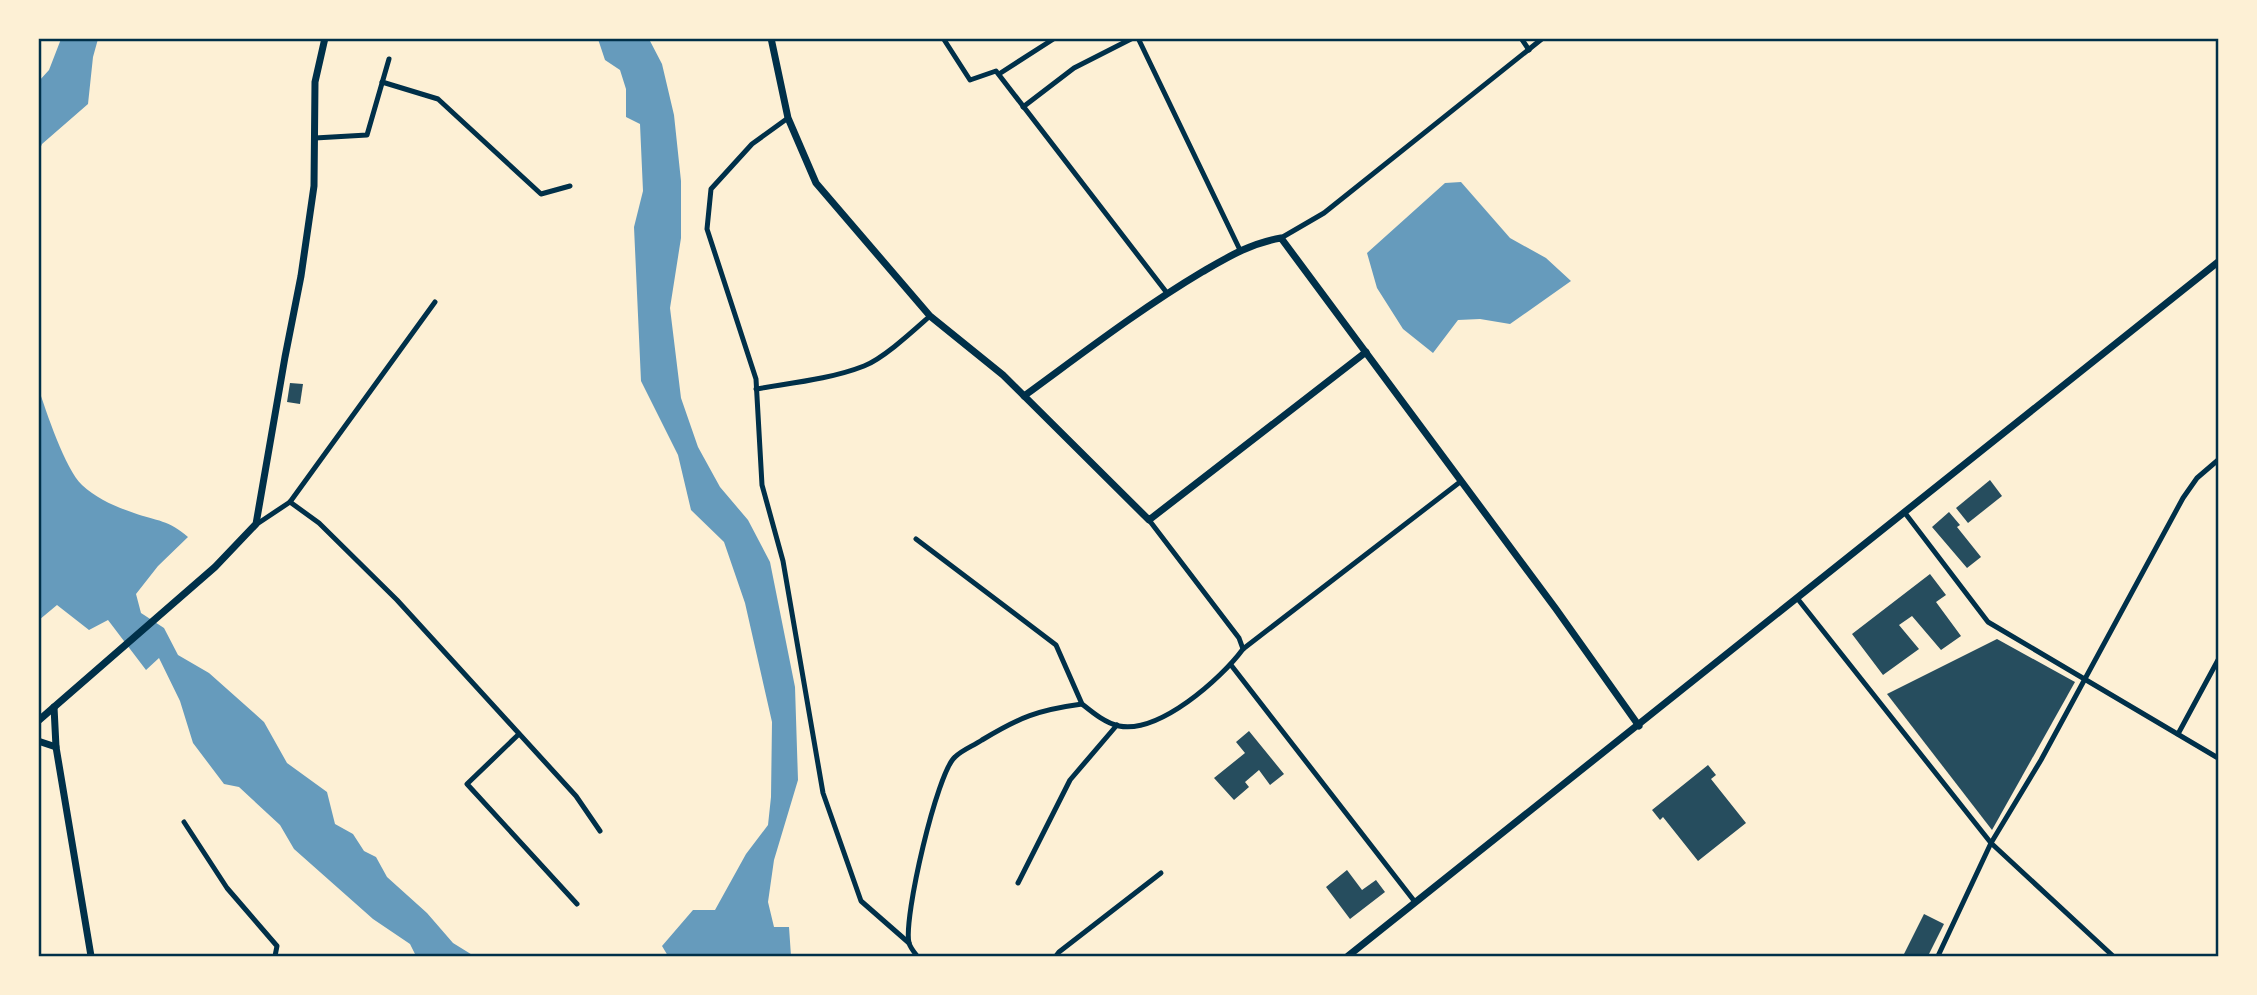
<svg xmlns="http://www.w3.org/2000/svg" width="2257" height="995" font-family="Overpass,sans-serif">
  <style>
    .water { fill: #669bbc }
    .building { fill: #264d5e }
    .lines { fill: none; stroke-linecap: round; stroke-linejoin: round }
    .minor { stroke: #003049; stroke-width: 5 }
    .tertiary { stroke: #003049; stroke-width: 7 }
    .neatline { fill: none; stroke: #003049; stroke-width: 2.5 }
  </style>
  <rect width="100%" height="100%" fill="#fdf0d5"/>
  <!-- water -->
  <g class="water">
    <path d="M 61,39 L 98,39 L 93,57 L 88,104 L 42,144 L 39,151 L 39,81 L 49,70 Z"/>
    <path d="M 598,39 L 649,39 L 662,64 L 674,115 L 681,181 L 681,238 L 670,308 L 681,398 L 698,447 L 720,487 L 748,520 L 770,562 L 795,687 L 798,780 L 774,860 L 768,902 L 774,927 L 789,927 L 791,956 L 668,956 L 662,946 L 693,910 L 715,910 L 746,854 L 768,825 L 771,797 L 772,722 L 745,603 L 724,542 L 691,510 L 678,455 L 641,381 L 634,227 L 643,191 L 640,124 L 626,117 L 626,89 L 620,70 L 605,60 Z"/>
    <path d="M 1461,182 L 1510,238 L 1546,258 L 1571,281 L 1510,324 L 1480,319 L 1458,320 L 1433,353 L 1403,329 L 1377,288 L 1367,253 L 1445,183 Z"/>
    <path d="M 38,387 C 46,411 65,469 82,485 C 97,499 116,507 134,513 C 157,521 169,520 188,537 L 158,566 L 136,594 L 141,613 L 164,628 L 178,655 L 209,673 L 264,722 L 287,763 L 327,792 L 335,824 L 353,834 L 364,851 L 376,857 L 387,877 L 427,913 L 453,943 L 474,956 L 416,956 L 410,944 L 373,919 L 294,849 L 280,825 L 239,787 L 224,784 L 193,743 L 180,701 L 159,658 L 146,670 L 108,620 L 89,630 L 57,605 L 39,620 Z"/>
  </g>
  <!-- building -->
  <g class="building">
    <path d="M 290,383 L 303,384 L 300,404 L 287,402 Z"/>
    <path d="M 1990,480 L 2002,496 L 1968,523 L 1956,508 Z"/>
    <path d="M 1949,512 L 1960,525 L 1957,527 L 1981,557 L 1967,568 L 1932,527 Z"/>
    <path d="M 1930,574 L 1946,595 L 1936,602 L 1961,636 L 1941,650 L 1912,616 L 1899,625 L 1919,649 L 1883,675 L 1852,634 Z"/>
    <path d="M 1997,639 L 2075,682 L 1992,830 L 1887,694 Z"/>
    <path d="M 1249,731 L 1284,774 L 1270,785 L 1259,770 L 1245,782 L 1249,787 L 1234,800 L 1214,778 L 1245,753 L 1236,742 Z"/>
    <path d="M 1708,765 L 1716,775 L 1711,779 L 1746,823 L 1698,861 L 1663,817 L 1660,820 L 1652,810 Z"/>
    <path d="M 1347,870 L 1362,890 L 1376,880 L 1385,892 L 1350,919 L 1326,887 Z"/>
    <path d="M 1924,914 L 1944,924 L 1928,956 L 1903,956 Z"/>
  </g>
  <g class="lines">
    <!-- minor -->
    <g class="minor">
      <path d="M 943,38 L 970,80 L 996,71 L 1167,293"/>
      <path d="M 1138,38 L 1240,250"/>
      <path d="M 1521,38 L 1529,50"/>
      <path d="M 999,74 L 1055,38"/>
      <path d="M 382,82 L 438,99 L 541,194 L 570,186"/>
      <path d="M 1023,107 L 1074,68 L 1133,38"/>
      <path d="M 788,118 L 752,144 L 711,189 L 707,229 L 756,379 L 762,485 L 783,561 L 823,793 L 861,901 L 909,943"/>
      <path d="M 315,138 L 367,135 L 389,59"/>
      <path d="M 1281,238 L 1324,213 L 1543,38"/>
      <path d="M 756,389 C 791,383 831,379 864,366 C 884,358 913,331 930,316"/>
      <path d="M 290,502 L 319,523 L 397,600 L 576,796 L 600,831"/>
      <path d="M 1905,513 L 1988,622 L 2218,758"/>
      <path d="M 1149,520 L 1239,638 L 1243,649"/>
      <path d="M 257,524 L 290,502 L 435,302"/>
      <path d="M 916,539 L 1056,645 L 1082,704"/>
      <path d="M 1797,598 L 1991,843 L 2113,956"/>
      <path d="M 1231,665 L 1415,902"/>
      <path d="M 519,734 L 467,784 L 577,904"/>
      <path d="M 2178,734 L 2218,660"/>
      <path d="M 184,822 L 227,888 L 277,946 L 275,956"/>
      <path d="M 1018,883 L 1070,780 L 1117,725"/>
      <path d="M 917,956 C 914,952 910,947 909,943 C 903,919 937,772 955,757 C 962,750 973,746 982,740 C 1020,717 1038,710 1082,704 C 1092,712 1105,723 1119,726 C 1159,734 1221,679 1243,649 L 1460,482"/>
      <path d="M 1056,956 L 1059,952 L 1161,873"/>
      <path d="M 1938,956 L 1991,843 L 2041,760 L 2183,498 L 2197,478 L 2218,460"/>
    </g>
    <!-- tertiary -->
    <g class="tertiary">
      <path d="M 771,38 L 788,118 L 816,183 L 930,316 L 1003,375 L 1149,520 L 1366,352"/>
      <path d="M 1024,396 C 1083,353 1140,309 1202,272 C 1228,257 1251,243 1281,238 L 1556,609 L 1639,726"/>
      <path d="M 54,707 L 56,747 L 91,956"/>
      <path d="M 38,721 L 215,567 L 256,524 L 285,357 L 301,276 L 314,186 L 315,82 L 325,38"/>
      <path d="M 38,741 L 56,747"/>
      <path d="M 1348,956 L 2218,262"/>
    </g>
  </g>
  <!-- border -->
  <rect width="2257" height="995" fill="none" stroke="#fdf0d5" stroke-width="80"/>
  <rect x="40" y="40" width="2177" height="915" class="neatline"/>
</svg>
